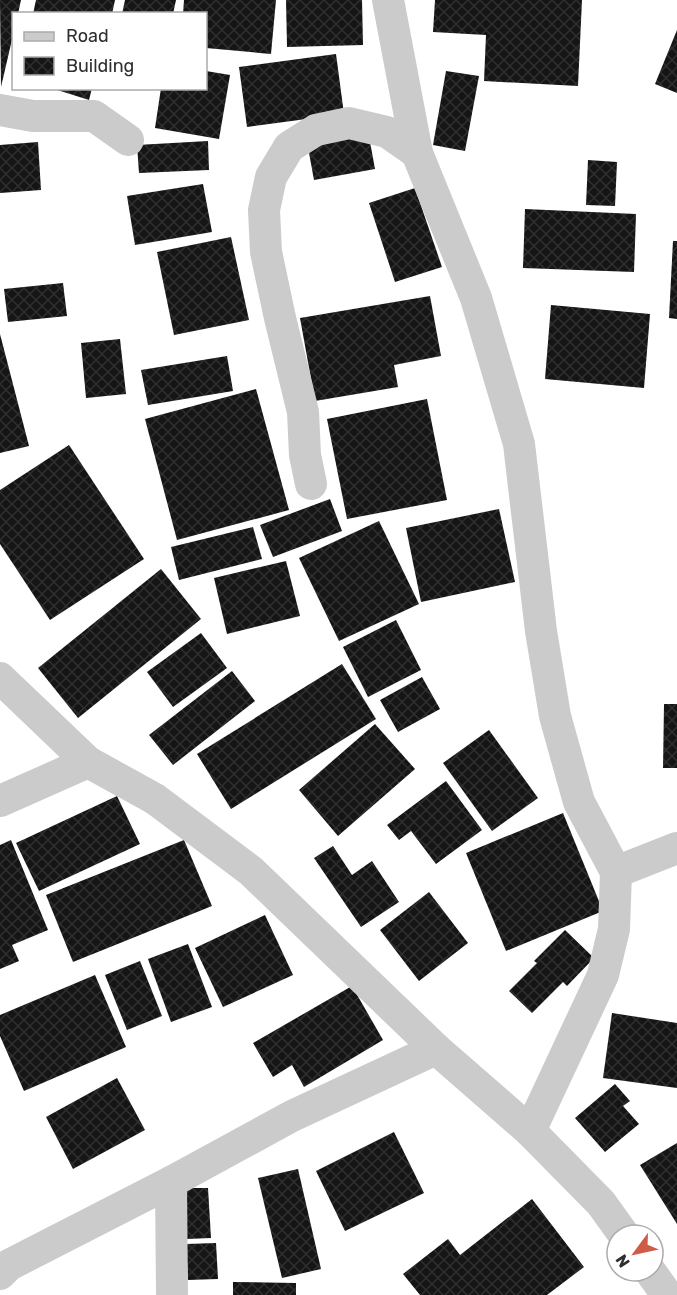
<svg xmlns="http://www.w3.org/2000/svg" width="677" height="1295" font-family="Rubik,sans-serif">
  <style>
    .building { fill: url(#building-cross-hatch) }
    .lines { fill: none; stroke-linecap: round; stroke-linejoin: round }
    .street { stroke: #cbcbcb; stroke-width: 32 }
  </style>
  <defs>
    <pattern id="building-cross-hatch" width="8" height="8" patternUnits="userSpaceOnUse" patternTransform="scale(1.5)"><rect width="8" height="8" fill="#151515"/><path d="M0 0l8 8M0 8l8-8" fill="none" stroke="#2f2f2f"/></pattern>
  </defs>
  <rect width="100%" height="100%" fill="#fff"/>
  <!-- building -->
  <g class="building">
    <path d="M 0,0 L 21,0 L 18,14 L 14,14 L 14,31 L 1,87 Z"/>
    <path d="M 36,0 L 115,0 L 112,14 L 33,14 Z"/>
    <path d="M 125,0 L 176,0 L 173,14 L 122,14 Z"/>
    <path d="M 184,0 L 276,0 L 271,54 L 206,48 L 206,14 L 183,14 Z"/>
    <path d="M 286,0 L 362,0 L 363,45 L 287,47 Z"/>
    <path d="M 435,0 L 582,0 L 578,86 L 484,81 L 486,35 L 433,32 Z"/>
    <path d="M 677,30 L 677,93 L 655,84 Z"/>
    <path d="M 336,54 L 344,114 L 247,127 L 239,67 Z"/>
    <path d="M 206,71 L 230,75 L 219,139 L 155,128 L 161,88 L 206,88 Z"/>
    <path d="M 446,71 L 479,76 L 465,151 L 433,145 Z"/>
    <path d="M 51,88 L 92,88 L 89,100 Z"/>
    <path d="M 368,131 L 375,169 L 314,180 L 307,142 Z"/>
    <path d="M 208,141 L 209,170 L 139,173 L 137,145 Z"/>
    <path d="M 38,142 L 41,190 L 0,193 L 0,145 Z"/>
    <path d="M 588,160 L 617,162 L 615,206 L 586,205 Z"/>
    <path d="M 203,184 L 212,232 L 135,245 L 127,196 Z"/>
    <path d="M 415,188 L 442,267 L 395,282 L 369,203 Z"/>
    <path d="M 525,209 L 636,214 L 634,272 L 523,268 Z"/>
    <path d="M 231,237 L 249,320 L 174,335 L 157,252 Z"/>
    <path d="M 673,241 L 677,241 L 677,319 L 669,318 Z"/>
    <path d="M 63,283 L 67,316 L 8,322 L 4,289 Z"/>
    <path d="M 430,296 L 441,356 L 394,365 L 398,387 L 315,401 L 300,318 Z"/>
    <path d="M 551,305 L 650,314 L 644,388 L 545,379 Z"/>
    <path d="M 0,334 L 29,446 L 0,453 Z"/>
    <path d="M 120,339 L 126,394 L 86,398 L 81,343 Z"/>
    <path d="M 227,356 L 233,391 L 148,405 L 141,370 Z"/>
    <path d="M 256,389 L 289,510 L 177,540 L 145,419 Z"/>
    <path d="M 427,399 L 447,500 L 347,519 L 327,419 Z"/>
    <path d="M 69,445 L 144,559 L 50,620 L 0,544 L 0,490 Z"/>
    <path d="M 330,499 L 342,531 L 273,557 L 260,525 Z"/>
    <path d="M 499,509 L 515,582 L 421,602 L 406,528 Z"/>
    <path d="M 379,521 L 419,604 L 339,641 L 299,558 Z"/>
    <path d="M 253,527 L 262,559 L 179,580 L 171,547 Z"/>
    <path d="M 286,561 L 300,616 L 227,634 L 214,578 Z"/>
    <path d="M 161,569 L 201,619 L 78,718 L 38,668 Z"/>
    <path d="M 396,620 L 421,670 L 368,697 L 343,647 Z"/>
    <path d="M 201,633 L 227,668 L 173,707 L 147,672 Z"/>
    <path d="M 342,664 L 376,719 L 231,809 L 197,754 Z"/>
    <path d="M 232,671 L 255,701 L 173,765 L 149,735 Z"/>
    <path d="M 422,677 L 440,709 L 398,732 L 380,700 Z"/>
    <path d="M 664,704 L 677,704 L 677,768 L 663,768 Z"/>
    <path d="M 375,724 L 415,769 L 338,836 L 299,790 Z"/>
    <path d="M 489,730 L 538,798 L 492,831 L 443,763 Z"/>
    <path d="M 446,781 L 482,830 L 436,864 L 411,831 L 399,840 L 387,825 Z"/>
    <path d="M 117,796 L 140,844 L 39,891 L 16,843 Z"/>
    <path d="M 563,813 L 603,911 L 506,951 L 466,853 Z"/>
    <path d="M 11,840 L 48,930 L 12,945 L 19,961 L 0,969 L 0,845 Z"/>
    <path d="M 184,840 L 212,906 L 73,962 L 46,895 Z"/>
    <path d="M 333,846 L 352,875 L 372,861 L 399,902 L 361,927 L 314,858 Z"/>
    <path d="M 429,892 L 468,943 L 419,981 L 380,930 Z"/>
    <path d="M 265,915 L 293,975 L 223,1007 L 195,948 Z"/>
    <path d="M 565,930 L 594,958 L 567,986 L 563,982 L 532,1013 L 509,991 L 537,963 L 534,961 Z"/>
    <path d="M 188,944 L 212,1007 L 171,1022 L 148,959 Z"/>
    <path d="M 140,961 L 162,1016 L 127,1030 L 105,975 Z"/>
    <path d="M 95,975 L 126,1047 L 24,1091 L 0,1036 L 0,1015 Z"/>
    <path d="M 352,986 L 383,1040 L 304,1087 L 292,1065 L 273,1077 L 253,1043 Z"/>
    <path d="M 612,1013 L 677,1023 L 677,1088 L 603,1078 Z"/>
    <path d="M 117,1078 L 145,1130 L 73,1169 L 46,1117 Z"/>
    <path d="M 615,1084 L 630,1101 L 623,1106 L 639,1124 L 605,1152 L 575,1118 Z"/>
    <path d="M 394,1132 L 424,1193 L 345,1231 L 316,1171 Z"/>
    <path d="M 677,1143 L 677,1224 L 640,1165 Z"/>
    <path d="M 298,1169 L 321,1269 L 282,1278 L 258,1178 Z"/>
    <path d="M 185,1188 L 208,1188 L 211,1238 L 187,1239 Z"/>
    <path d="M 532,1199 L 584,1267 L 547,1295 L 420,1295 L 403,1274 L 448,1239 L 460,1255 Z"/>
    <path d="M 216,1243 L 218,1279 L 188,1280 L 186,1244 Z"/>
    <path d="M 233,1282 L 296,1283 L 296,1295 L 233,1295 Z"/>
  </g>
  <g class="lines">
    <!-- street -->
    <g class="street">
      <path d="M 388,0 L 417,153 L 476,298 L 519,444 L 541,631 L 555,716 L 579,802 L 616,872 L 614,929 L 603,975 L 530,1131"/>
      <path d="M 0,110 L 33,116 L 94,116 L 128,140"/>
      <path d="M 311,484 L 305,455 L 303,412 L 280,318 L 266,252 L 264,210 L 271,177 L 289,147 L 316,130 L 349,123 L 387,132 L 417,153"/>
      <path d="M 0,678 L 88,762 L 155,799 L 251,871 L 436,1049 L 530,1131 L 601,1203 L 624,1235"/>
      <path d="M 0,801 L 88,762"/>
      <path d="M 616,872 L 677,848"/>
      <path d="M 171,1182 L 172,1295"/>
      <path d="M 650,1271 L 667,1295"/>
      <path d="M 0,1274 L 9,1265 L 171,1182 L 292,1116 L 436,1049"/>
    </g>
  </g>
  <!-- legend -->
  <rect x="12" y="12" width="195" height="78" fill="#ffffff" stroke="#ababab" stroke-width="1.5"/>
  <rect x="24" y="32" width="30" height="9" fill="#cbcbcb" stroke="#ababab" stroke-width="1.5"/>
  <text x="66" y="42" font-size="18" fill="#2e2e2e">Road</text>
  <rect x="24" y="57" width="30" height="18" fill="url(#building-cross-hatch)" stroke="#ababab" stroke-width="1.5"/>
  <text x="66" y="72" font-size="18" fill="#2e2e2e">Building</text>
  <!-- north arrow -->
  <g transform="translate(635 1253) rotate(237)"><circle r="28" fill="#ffffff" stroke="#ababab" stroke-width="1.5"/>
  <path d="M0-4.5L10 22L0 15L-10 22Z" fill="#cf5c46"/>
  <text y="-9" font-size="16" font-weight="bold" text-anchor="middle" fill="#2e2e2e">N</text>
  </g>
</svg>
